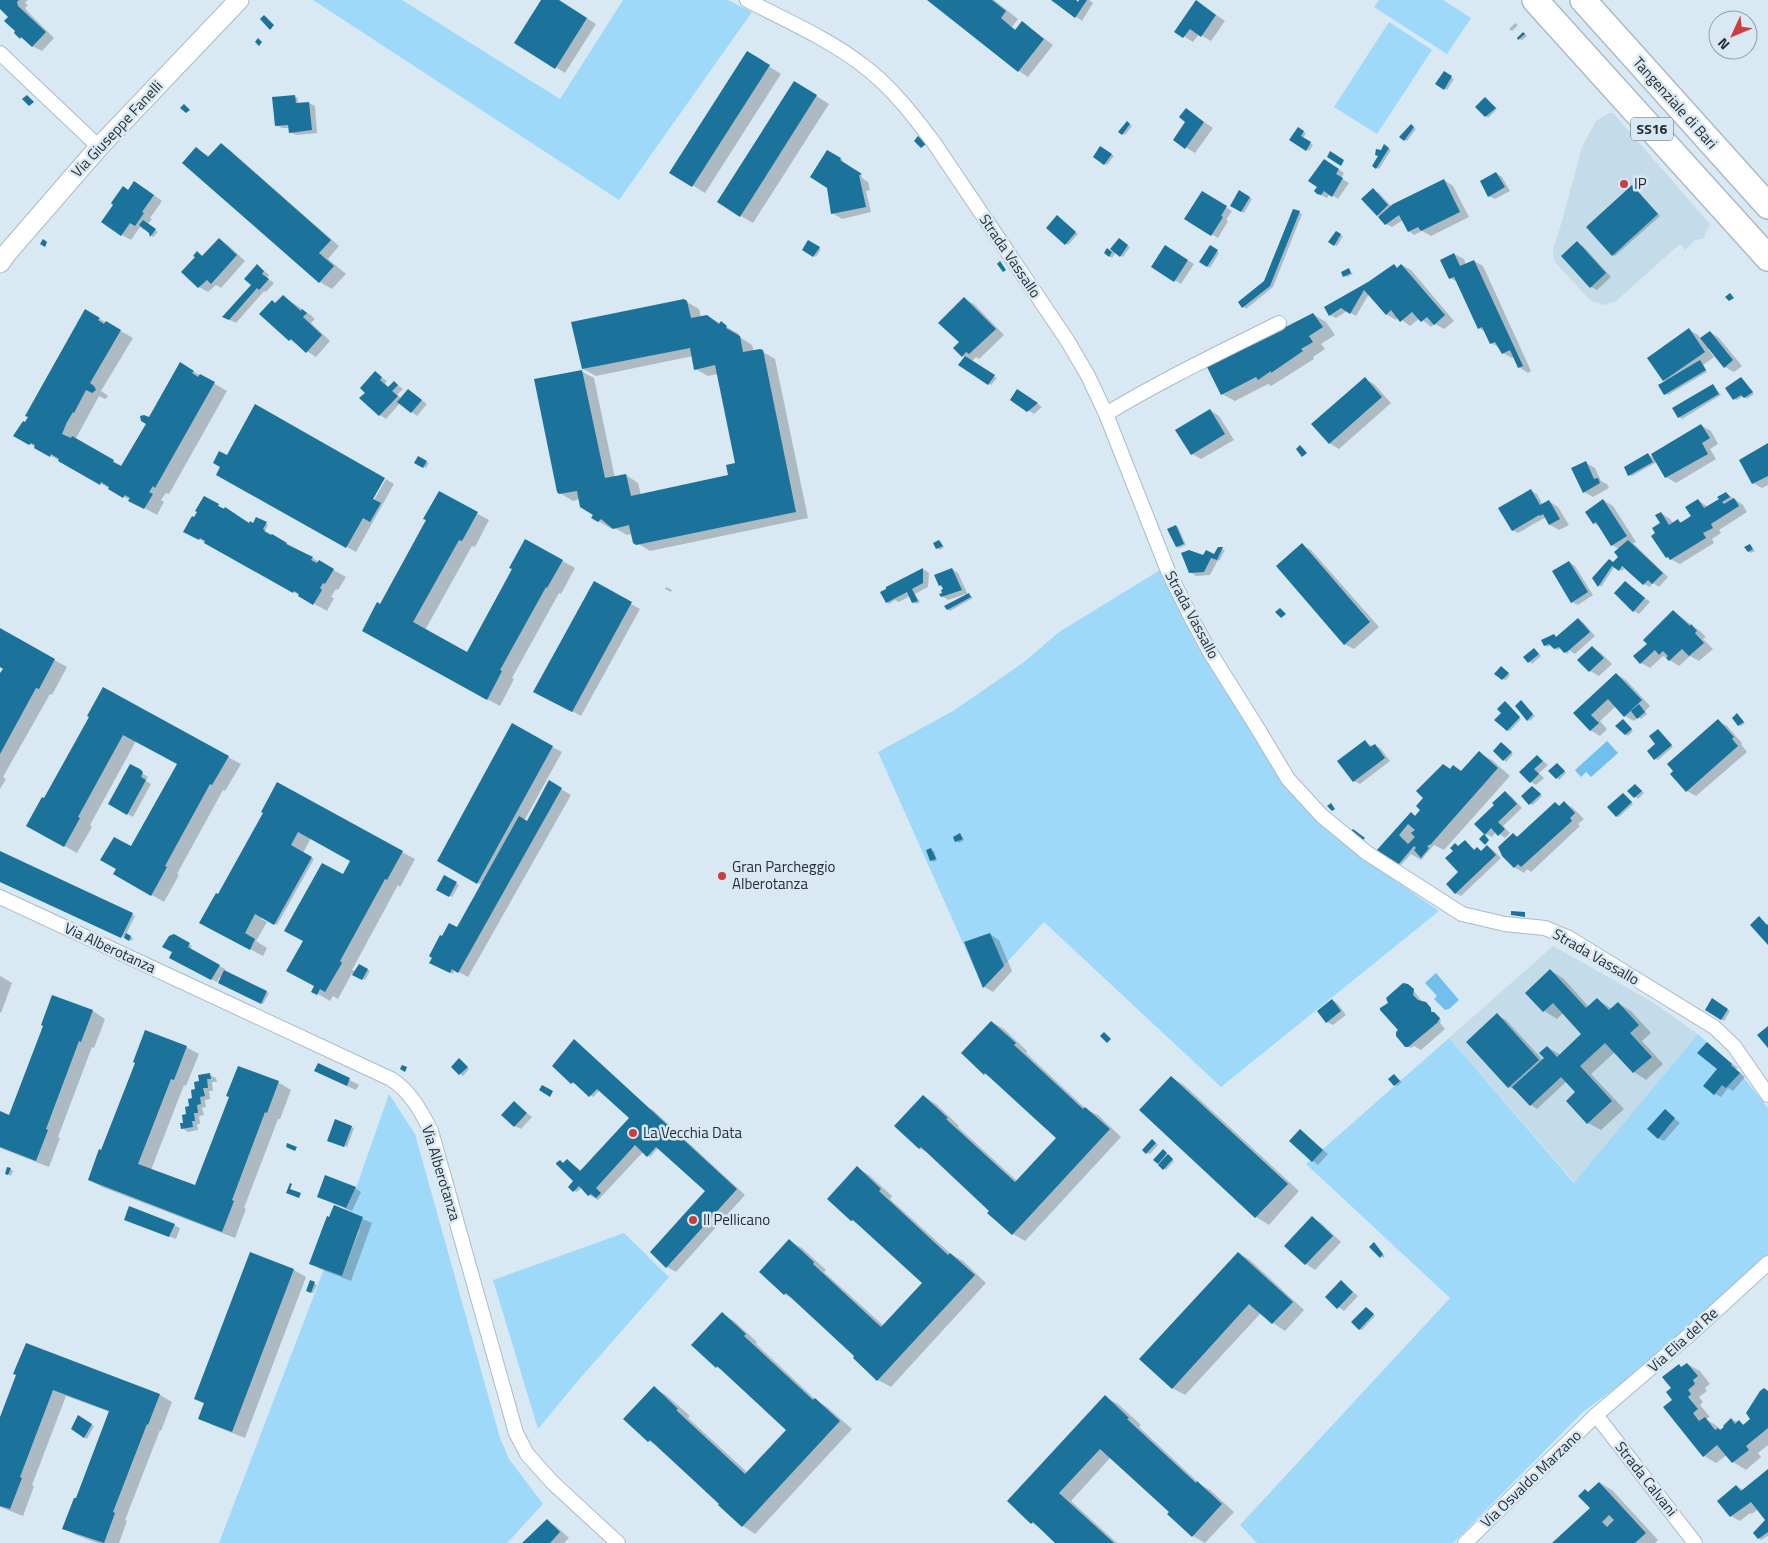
<svg xmlns="http://www.w3.org/2000/svg" width="1768" height="1543" font-family="'Titillium Web',sans-serif">
  <style>
    .built { fill: #c4dce9 }
    .green { fill: #9fd9fa }
    .water { fill: #70bfec }
    .shadow { fill: #0003 }
    .building { fill: #1b739b; fill-rule: evenodd }
    .lines { fill: none; stroke-linecap: round; stroke-linejoin: round }
    .street-casing { stroke: #abbbc5; stroke-width: 16 }
    .secondary-casing { stroke: #abbbc5; stroke-width: 21 }
    .highway-casing { stroke: #abbbc5; stroke-width: 28 }
    .street { stroke: #fff; stroke-width: 14 }
    .secondary { stroke: #fff; stroke-width: 19 }
    .highway { stroke: #fff; stroke-width: 25 }
    .poi-dot { fill: #cc3d3e; stroke: #d9e9f3; stroke-width: 2 }
    .labels { text-anchor: middle; stroke-width: 5; stroke-linejoin: round; paint-order: stroke }
    .shield { fill: #d9e9f3; stroke: #5d666c; stroke-width: 1 }
    .shield-label { font-size: 14px; font-weight: bold; fill: #282e32 }
    .street-label { font-size: 15px; fill: #282e32; stroke: #d9e9f3 }
    .poi-label { font-size: 15px; fill: #282e32; stroke: #d9e9f3; text-anchor: start }
  </style>
  <rect width="100%" height="100%" fill="#d9e9f3"/>
  <!-- built -->
  <g class="built">
    <path d="M 1609,113 L 1613,113 L 1710,224 L 1703,239 L 1695,240 L 1685,250 L 1680,244 L 1616,301 L 1603,305 L 1590,300 L 1554,261 L 1553,250 L 1562,221 L 1582,147 L 1596,121 Z"/>
    <path d="M 1553,946 L 1651,1001 L 1698,1034 L 1575,1183 L 1449,1038 Z"/>
  </g>
  <!-- green -->
  <g class="green">
    <path d="M 313,0 L 402,0 L 560,99 L 623,0 L 728,0 L 752,12 L 619,200 Z"/>
    <path d="M 1379,0 L 1443,0 L 1471,18 L 1447,54 L 1374,7 Z"/>
    <path d="M 1389,22 L 1432,50 L 1377,134 L 1334,107 Z"/>
    <path d="M 1160,570 L 1195,642 L 1284,785 L 1313,815 L 1376,867 L 1439,911 L 1221,1087 L 1044,922 L 983,988 L 878,752 L 953,711 L 1024,662 L 1059,632 Z"/>
    <path d="M 1698,1034 L 1740,1073 L 1768,1108 L 1768,1254 L 1660,1355 L 1583,1412 L 1453,1543 L 1257,1543 L 1240,1525 L 1450,1298 L 1306,1164 L 1449,1038 L 1574,1183 Z"/>
    <path d="M 389,1094 L 415,1134 L 500,1438 L 509,1459 L 543,1504 L 507,1543 L 219,1543 L 324,1269 L 342,1276 L 360,1230 L 359,1229 L 363,1217 L 345,1209 L 356,1188 Z"/>
    <path d="M 624,1233 L 669,1277 L 576,1383 L 538,1429 L 493,1280 Z"/>
  </g>
  <!-- water -->
  <g class="water">
    <path d="M 1607,741 L 1618,753 L 1591,777 L 1586,772 L 1581,777 L 1575,770 Z"/>
    <path d="M 1436,973 L 1459,1000 L 1449,1009 L 1445,1010 L 1434,999 L 1437,996 L 1425,983 Z"/>
  </g>
  <!-- shadow -->
  <g class="shadow">
    <path d="M 0,0 L 28,0 L 25,3 L 28,5 L 25,8 L 28,12 L 54,38 L 42,51 L 32,46 L 16,33 L 10,17 L 0,8 Z"/>
    <path d="M 542,0 L 558,0 L 596,24 L 565,73 L 516,42 Z"/>
    <path d="M 929,0 L 994,0 L 1018,19 L 1012,27 L 1017,30 L 1023,23 L 1053,45 L 1028,77 L 1019,71 Z"/>
    <path d="M 1053,0 L 1076,0 L 1079,3 L 1081,0 L 1089,0 L 1093,3 L 1082,21 Z"/>
    <path d="M 1205,7 L 1225,21 L 1211,41 L 1199,34 L 1193,42 L 1175,31 Z"/>
    <path d="M 1515,23 L 1518,25 L 1512,31 L 1509,29 Z"/>
    <path d="M 1524,33 L 1527,36 L 1522,40 L 1519,39 Z"/>
    <path d="M 759,60 L 781,74 L 705,193 L 671,172 Z"/>
    <path d="M 1444,72 L 1454,79 L 1447,90 L 1437,84 Z"/>
    <path d="M 807,90 L 829,104 L 753,223 L 741,216 Z"/>
    <path d="M 295,97 L 298,98 L 298,104 L 309,103 L 315,106 L 317,133 L 296,135 L 290,132 L 289,128 L 282,128 L 276,125 Z"/>
    <path d="M 1486,99 L 1497,109 L 1488,118 L 1477,107 Z"/>
    <path d="M 1195,116 L 1213,128 L 1195,153 L 1185,147 Z"/>
    <path d="M 1127,122 L 1132,126 L 1125,135 L 1120,132 Z"/>
    <path d="M 1411,126 L 1416,129 L 1407,141 L 1401,137 Z"/>
    <path d="M 1298,129 L 1306,133 L 1303,138 L 1313,145 L 1309,151 L 1291,139 Z"/>
    <path d="M 221,144 L 230,150 L 339,246 L 328,259 L 346,274 L 332,289 L 320,282 L 184,163 L 197,149 L 209,156 Z"/>
    <path d="M 1101,147 L 1114,156 L 1107,165 L 1094,156 Z"/>
    <path d="M 1387,147 L 1391,150 L 1379,169 L 1374,166 L 1382,151 Z"/>
    <path d="M 828,152 L 843,160 L 841,163 L 861,174 L 862,178 L 868,182 L 870,190 L 866,191 L 871,212 L 842,219 L 832,213 Z"/>
    <path d="M 1330,164 L 1344,173 L 1341,178 L 1349,183 L 1338,199 L 1330,194 L 1327,198 L 1317,193 Z"/>
    <path d="M 1496,173 L 1502,177 L 1510,191 L 1495,199 L 1489,196 Z"/>
    <path d="M 1444,180 L 1453,186 L 1469,217 L 1431,236 L 1422,231 L 1414,235 L 1409,231 L 1403,220 L 1392,227 L 1386,224 L 1378,215 L 1373,190 L 1379,193 L 1392,207 Z"/>
    <path d="M 144,188 L 162,201 L 150,218 L 152,219 L 148,224 L 158,232 L 153,237 L 145,229 L 144,230 L 140,227 L 131,240 L 122,235 L 115,205 L 129,191 Z"/>
    <path d="M 1635,188 L 1660,216 L 1615,256 L 1613,255 Z"/>
    <path d="M 1202,192 L 1232,211 L 1226,220 L 1228,221 L 1218,238 L 1186,219 Z"/>
    <path d="M 1240,192 L 1252,199 L 1244,213 L 1231,205 Z"/>
    <path d="M 1294,210 L 1302,214 L 1273,287 L 1246,309 L 1239,302 L 1265,282 Z"/>
    <path d="M 1060,218 L 1078,234 L 1068,245 L 1066,243 Z"/>
    <path d="M 1337,232 L 1343,236 L 1337,246 L 1330,242 Z"/>
    <path d="M 219,239 L 228,245 L 245,261 L 221,288 L 216,285 L 208,292 L 199,287 L 183,272 L 197,257 L 197,253 L 203,256 Z"/>
    <path d="M 1118,240 L 1130,247 L 1123,257 L 1116,252 L 1112,258 L 1105,253 L 1111,252 Z"/>
    <path d="M 809,242 L 821,249 L 816,257 L 804,250 Z"/>
    <path d="M 1577,243 L 1583,246 L 1611,277 L 1597,290 L 1591,287 Z"/>
    <path d="M 1210,247 L 1219,253 L 1210,268 L 1200,262 Z"/>
    <path d="M 1171,250 L 1194,264 L 1181,284 L 1153,267 Z"/>
    <path d="M 1454,254 L 1464,259 L 1466,265 L 1474,261 L 1483,266 L 1531,371 L 1528,373 L 1519,367 L 1514,357 L 1512,358 L 1503,353 L 1500,348 L 1491,343 L 1486,332 L 1479,328 L 1459,283 L 1450,278 Z"/>
    <path d="M 257,265 L 269,275 L 267,278 L 274,283 L 266,292 L 264,291 L 236,323 L 224,317 L 253,285 Z"/>
    <path d="M 1402,265 L 1411,270 L 1454,321 L 1444,329 L 1435,324 L 1431,327 L 1420,318 L 1410,326 L 1398,317 L 1396,320 L 1386,314 L 1369,294 L 1356,316 L 1347,311 L 1336,318 L 1330,315 L 1394,266 L 1398,268 Z"/>
    <path d="M 1349,270 L 1353,274 L 1347,277 L 1344,276 Z"/>
    <path d="M 283,296 L 312,316 L 315,319 L 311,323 L 330,341 L 316,357 L 290,340 L 276,304 Z"/>
    <path d="M 964,299 L 974,304 L 1004,335 L 979,359 L 976,357 L 971,362 L 997,378 L 991,385 L 960,364 L 965,357 L 963,356 L 961,342 Z"/>
    <path d="M 683,300 L 699,309 L 701,318 L 707,316 L 739,334 L 738,336 L 752,345 L 754,351 L 760,350 L 775,359 L 808,518 L 650,551 L 635,542 L 632,534 L 627,535 L 613,527 L 612,529 L 593,518 L 595,515 L 580,499 L 573,501 L 558,492 L 581,371 L 594,378 L 615,478 L 626,475 L 638,483 L 641,495 L 730,476 L 737,464 L 718,374 L 708,376 L 695,369 L 693,356 L 596,376 L 583,369 Z"/>
    <path d="M 86,311 L 133,338 L 101,391 L 107,395 L 108,397 L 105,399 L 99,396 L 75,440 L 122,466 L 180,364 L 227,391 L 169,494 L 166,493 L 161,500 L 164,502 L 157,515 L 28,443 L 25,424 Z"/>
    <path d="M 1313,314 L 1326,322 L 1335,335 L 1321,344 L 1325,349 L 1313,357 L 1314,359 L 1271,386 L 1268,384 L 1235,401 L 1222,394 Z"/>
    <path d="M 1689,330 L 1698,335 L 1701,339 L 1710,332 L 1719,338 L 1742,366 L 1734,372 L 1725,367 L 1710,348 L 1708,349 L 1714,357 L 1703,365 L 1707,372 L 1668,395 L 1665,394 L 1666,381 L 1649,358 Z"/>
    <path d="M 376,373 L 387,381 L 385,384 L 389,387 L 394,382 L 403,389 L 397,395 L 401,398 L 414,394 L 427,404 L 417,416 L 400,403 L 386,419 L 380,415 L 361,398 L 366,392 Z"/>
    <path d="M 1742,378 L 1754,394 L 1747,399 L 1744,396 L 1737,400 L 1734,399 Z"/>
    <path d="M 1365,379 L 1374,384 L 1391,403 L 1339,449 L 1329,443 Z"/>
    <path d="M 1713,385 L 1721,395 L 1682,419 L 1679,417 L 1674,409 Z"/>
    <path d="M 1024,394 L 1042,407 L 1034,414 L 1028,410 Z"/>
    <path d="M 1210,410 L 1219,416 L 1234,440 L 1201,459 L 1192,454 Z"/>
    <path d="M 1701,425 L 1711,431 L 1718,444 L 1710,449 L 1716,459 L 1676,483 L 1666,477 L 1657,462 L 1632,476 L 1629,475 L 1648,455 L 1655,458 Z"/>
    <path d="M 1768,445 L 1768,485 L 1762,488 L 1753,483 Z"/>
    <path d="M 227,457 L 371,500 L 374,500 L 386,479 L 394,484 L 356,552 L 217,474 Z"/>
    <path d="M 419,458 L 429,463 L 426,468 L 416,462 Z"/>
    <path d="M 1586,463 L 1595,468 L 1601,481 L 1607,484 L 1609,488 L 1593,497 L 1584,492 Z"/>
    <path d="M 1531,491 L 1537,494 L 1543,505 L 1549,501 L 1558,507 L 1569,525 L 1559,530 L 1550,525 L 1546,517 L 1518,533 L 1512,530 Z"/>
    <path d="M 439,493 L 489,520 L 475,547 L 472,546 L 425,630 L 467,653 L 514,569 L 526,540 L 575,568 L 561,594 L 559,593 L 512,678 L 514,679 L 500,706 L 376,638 L 380,605 L 427,520 Z"/>
    <path d="M 1726,493 L 1743,505 L 1747,512 L 1719,530 L 1721,533 L 1712,539 L 1714,543 L 1680,564 L 1670,559 L 1657,533 L 1662,523 L 1661,513 L 1670,519 L 1673,523 L 1678,520 L 1682,523 L 1692,516 L 1698,500 L 1708,507 L 1720,500 Z"/>
    <path d="M 204,497 L 250,524 L 266,523 L 268,525 L 265,531 L 346,577 L 338,590 L 336,589 L 331,597 L 334,598 L 327,611 L 185,531 L 195,519 Z"/>
    <path d="M 1603,500 L 1613,506 L 1636,542 L 1633,543 L 1668,577 L 1659,587 L 1653,583 L 1650,587 L 1644,584 L 1617,562 L 1616,564 L 1624,568 L 1622,571 L 1615,566 L 1601,587 L 1594,578 L 1620,557 L 1619,549 L 1612,545 L 1601,527 L 1593,523 Z"/>
    <path d="M 1176,526 L 1178,527 L 1186,545 L 1179,548 L 1176,547 Z"/>
    <path d="M 939,541 L 944,547 L 940,550 L 937,548 Z"/>
    <path d="M 1302,545 L 1311,550 L 1379,627 L 1354,649 L 1344,644 Z"/>
    <path d="M 1750,545 L 1755,551 L 1751,553 L 1748,551 Z"/>
    <path d="M 1218,548 L 1225,550 L 1219,561 L 1218,560 L 1210,575 L 1196,576 L 1190,572 L 1203,556 L 1214,556 Z"/>
    <path d="M 1569,562 L 1575,566 L 1593,595 L 1578,605 L 1572,602 Z"/>
    <path d="M 923,569 L 929,573 L 928,587 L 915,594 L 920,602 L 916,604 L 913,602 L 910,596 L 899,602 L 895,600 L 889,604 L 887,602 Z"/>
    <path d="M 952,569 L 958,573 L 968,595 L 971,596 L 973,598 L 950,611 L 948,609 L 967,595 L 966,594 L 948,600 L 942,596 L 945,590 L 940,585 Z"/>
    <path d="M 1625,582 L 1650,602 L 1639,614 L 1634,611 Z"/>
    <path d="M 594,583 L 640,609 L 581,716 L 535,691 Z"/>
    <path d="M 666,587 L 672,590 L 671,592 L 665,589 Z"/>
    <path d="M 1673,611 L 1700,631 L 1706,637 L 1703,639 L 1713,649 L 1699,661 L 1690,656 L 1679,666 L 1663,656 L 1650,668 L 1641,663 L 1649,644 Z"/>
    <path d="M 1578,619 L 1584,623 L 1595,636 L 1575,654 L 1567,649 L 1569,653 L 1567,654 L 1561,648 L 1557,650 L 1551,645 L 1547,647 L 1545,645 L 1554,636 L 1557,637 Z"/>
    <path d="M 0,630 L 67,667 L 52,695 L 50,694 L 3,777 L 6,779 L 0,789 L 0,676 L 4,668 L 0,666 Z"/>
    <path d="M 1592,647 L 1601,653 L 1612,664 L 1599,676 L 1590,671 Z"/>
    <path d="M 1534,649 L 1541,656 L 1532,664 L 1525,657 Z"/>
    <path d="M 1504,669 L 1510,675 L 1506,680 L 1503,679 Z"/>
    <path d="M 1616,674 L 1626,680 L 1650,706 L 1645,711 L 1647,714 L 1641,719 L 1638,717 L 1634,721 L 1625,716 L 1616,706 L 1600,721 L 1607,729 L 1600,736 L 1590,730 L 1575,713 Z"/>
    <path d="M 1523,703 L 1535,716 L 1530,721 L 1528,720 Z"/>
    <path d="M 1508,704 L 1521,719 L 1510,731 L 1507,730 L 1502,713 Z"/>
    <path d="M 1737,715 L 1745,723 L 1741,726 L 1739,725 Z"/>
    <path d="M 91,716 L 228,757 L 241,764 L 225,791 L 223,790 L 177,874 L 179,875 L 164,902 L 115,874 L 132,848 L 178,764 L 136,741 L 90,825 L 92,827 L 77,853 L 28,826 L 45,800 Z"/>
    <path d="M 1623,720 L 1633,731 L 1628,736 L 1625,734 Z"/>
    <path d="M 1718,721 L 1727,726 L 1742,743 L 1741,744 L 1747,752 L 1696,796 L 1687,791 Z"/>
    <path d="M 513,725 L 562,752 L 524,821 L 527,822 L 549,782 L 571,795 L 468,977 L 455,970 L 453,974 L 431,963 L 457,929 L 482,885 L 438,861 Z"/>
    <path d="M 1658,730 L 1673,747 L 1658,760 L 1655,759 Z"/>
    <path d="M 1365,741 L 1373,747 L 1375,745 L 1381,749 L 1390,761 L 1360,784 L 1354,781 Z"/>
    <path d="M 1504,745 L 1513,754 L 1506,762 L 1504,760 Z"/>
    <path d="M 1479,753 L 1492,760 L 1510,776 L 1444,850 L 1434,845 L 1421,860 L 1411,854 L 1401,865 L 1378,850 L 1421,810 L 1444,765 L 1451,769 L 1454,767 L 1462,772 Z"/>
    <path d="M 1537,756 L 1548,765 L 1539,773 L 1544,778 L 1536,785 L 1531,782 Z"/>
    <path d="M 1560,766 L 1566,773 L 1559,780 L 1557,778 Z"/>
    <path d="M 136,769 L 148,777 L 146,781 L 151,784 L 133,817 L 110,804 Z"/>
    <path d="M 1638,787 L 1644,793 L 1638,799 L 1629,791 Z"/>
    <path d="M 1535,789 L 1542,796 L 1533,805 L 1530,804 Z"/>
    <path d="M 1505,793 L 1511,796 L 1522,808 L 1503,826 L 1510,833 L 1505,838 L 1496,832 L 1492,837 L 1486,834 L 1496,805 Z"/>
    <path d="M 1623,794 L 1633,804 L 1619,817 L 1616,816 Z"/>
    <path d="M 1555,803 L 1560,806 L 1564,803 L 1573,808 L 1584,819 L 1578,824 L 1580,826 L 1531,872 L 1527,869 L 1524,873 L 1514,867 L 1514,835 L 1518,837 Z"/>
    <path d="M 265,813 L 402,852 L 415,859 L 400,887 L 398,885 L 352,970 L 356,972 L 359,965 L 370,971 L 365,980 L 352,973 L 338,999 L 333,996 L 330,1001 L 313,991 L 316,986 L 343,876 L 352,860 L 311,838 L 303,853 L 314,859 L 277,925 L 262,917 L 261,919 L 267,922 L 256,941 L 267,948 L 263,956 L 214,930 L 219,896 Z"/>
    <path d="M 960,835 L 964,840 L 959,843 L 954,838 Z"/>
    <path d="M 1465,842 L 1475,850 L 1477,849 L 1482,852 L 1487,846 L 1493,850 L 1501,858 L 1461,896 L 1455,893 L 1460,872 L 1455,851 L 1455,844 L 1459,847 Z"/>
    <path d="M 931,850 L 934,851 L 937,860 L 934,862 L 931,860 Z"/>
    <path d="M 0,853 L 135,916 L 126,934 L 133,938 L 132,941 L 0,881 Z"/>
    <path d="M 445,877 L 459,885 L 452,897 L 438,889 Z"/>
    <path d="M 990,934 L 999,940 L 1012,971 L 993,992 L 984,987 L 965,943 Z"/>
    <path d="M 174,936 L 192,946 L 190,950 L 225,969 L 223,972 L 269,993 L 263,1004 L 225,986 L 220,977 L 217,982 L 176,961 L 174,952 Z"/>
    <path d="M 1551,971 L 1563,978 L 1589,1007 L 1597,999 L 1612,1009 L 1618,1003 L 1631,1011 L 1651,1033 L 1642,1041 L 1663,1064 L 1646,1080 L 1634,1072 L 1615,1052 L 1591,1074 L 1624,1109 L 1601,1130 L 1588,1123 L 1577,1093 L 1567,1081 L 1537,1109 L 1531,1105 L 1519,1092 L 1509,1087 L 1468,1042 L 1497,1015 L 1506,1020 L 1543,1060 L 1547,1047 L 1561,1055 L 1583,1034 L 1563,1013 L 1557,1019 L 1544,1011 L 1527,993 Z"/>
    <path d="M 0,976 L 12,983 L 1,1013 L 0,1012 Z"/>
    <path d="M 1411,987 L 1423,1003 L 1428,1005 L 1433,1013 L 1441,1020 L 1440,1023 L 1445,1029 L 1421,1050 L 1414,1046 L 1411,1048 L 1406,1046 Z"/>
    <path d="M 53,996 L 93,1011 L 105,1019 L 94,1048 L 92,1047 L 58,1137 L 60,1138 L 49,1167 L 0,1148 L 0,1113 L 10,1116 L 45,1026 Z"/>
    <path d="M 1332,1000 L 1338,1004 L 1346,1015 L 1333,1025 L 1327,1022 Z"/>
    <path d="M 1713,1000 L 1730,1011 L 1724,1021 L 1707,1009 Z"/>
    <path d="M 992,1022 L 1004,1029 L 1027,1051 L 1026,1053 L 1086,1109 L 1098,1115 L 1121,1137 L 1025,1241 L 1013,1234 L 991,1210 L 930,1154 L 919,1148 L 923,1096 L 936,1104 L 959,1126 L 958,1127 L 1017,1181 L 1057,1138 L 992,1078 L 985,1074 L 963,1053 Z"/>
    <path d="M 1707,1044 L 1738,1068 L 1736,1069 L 1745,1077 L 1733,1091 L 1728,1088 L 1721,1097 L 1715,1094 L 1718,1069 Z"/>
    <path d="M 186,1047 L 199,1054 L 186,1086 L 184,1085 L 151,1170 L 196,1187 L 278,1082 L 291,1090 L 280,1119 L 278,1119 L 244,1208 L 246,1209 L 235,1238 L 102,1187 L 89,1180 L 102,1152 Z"/>
    <path d="M 462,1061 L 469,1069 L 463,1076 L 453,1067 Z"/>
    <path d="M 319,1064 L 359,1085 L 356,1090 L 325,1076 Z"/>
    <path d="M 553,1066 L 653,1110 L 745,1195 L 676,1272 L 667,1267 L 707,1191 L 658,1148 L 650,1157 L 643,1152 L 598,1200 L 589,1195 L 582,1187 L 577,1192 L 574,1191 L 570,1187 L 579,1186 L 560,1161 L 564,1163 L 567,1160 L 582,1171 L 632,1118 L 600,1090 L 593,1097 L 578,1085 L 572,1083 Z"/>
    <path d="M 210,1075 L 216,1078 L 217,1082 L 212,1082 L 213,1091 L 209,1091 L 210,1099 L 205,1100 L 206,1107 L 202,1108 L 204,1115 L 199,1116 L 200,1124 L 197,1124 L 198,1130 L 188,1132 L 182,1128 L 187,1115 L 201,1082 Z"/>
    <path d="M 1394,1075 L 1402,1082 L 1397,1086 L 1395,1085 Z"/>
    <path d="M 1171,1077 L 1184,1085 L 1299,1191 L 1269,1225 L 1256,1217 L 1141,1110 Z"/>
    <path d="M 514,1103 L 532,1117 L 521,1129 L 515,1126 Z"/>
    <path d="M 1665,1111 L 1680,1123 L 1664,1141 L 1658,1138 Z"/>
    <path d="M 351,1127 L 354,1128 L 347,1147 L 331,1142 Z"/>
    <path d="M 1300,1130 L 1328,1154 L 1318,1165 L 1313,1161 Z"/>
    <path d="M 1155,1142 L 1158,1145 L 1150,1154 L 1147,1153 Z"/>
    <path d="M 1165,1152 L 1174,1161 L 1166,1170 L 1154,1160 Z"/>
    <path d="M 8,1168 L 13,1171 L 11,1176 L 6,1173 Z"/>
    <path d="M 857,1168 L 869,1175 L 892,1196 L 890,1199 L 951,1254 L 963,1261 L 986,1283 L 891,1387 L 878,1380 L 856,1356 L 795,1300 L 784,1294 L 789,1241 L 802,1248 L 826,1270 L 824,1272 L 884,1326 L 924,1283 L 862,1227 L 852,1220 Z"/>
    <path d="M 355,1188 L 361,1192 L 352,1211 L 318,1197 Z"/>
    <path d="M 335,1207 L 372,1223 L 351,1281 L 320,1269 L 311,1263 Z"/>
    <path d="M 1312,1218 L 1321,1223 L 1341,1242 L 1315,1270 L 1306,1264 L 1286,1246 Z"/>
    <path d="M 131,1222 L 174,1225 L 180,1228 L 176,1239 Z"/>
    <path d="M 1374,1244 L 1385,1256 L 1383,1258 L 1381,1256 Z"/>
    <path d="M 251,1253 L 294,1270 L 306,1277 L 245,1438 L 212,1425 L 200,1418 L 205,1404 L 196,1399 Z"/>
    <path d="M 1238,1253 L 1250,1260 L 1304,1310 L 1285,1331 L 1273,1323 L 1261,1313 L 1185,1395 L 1172,1388 Z"/>
    <path d="M 311,1282 L 317,1285 L 313,1293 L 307,1290 Z"/>
    <path d="M 1341,1282 L 1358,1296 L 1344,1311 L 1326,1297 Z"/>
    <path d="M 1369,1310 L 1375,1316 L 1362,1330 L 1359,1329 Z"/>
    <path d="M 722,1314 L 734,1321 L 757,1342 L 756,1344 L 817,1401 L 827,1407 L 852,1429 L 755,1534 L 743,1526 L 721,1504 L 659,1447 L 649,1441 L 654,1388 L 666,1395 L 690,1416 L 688,1418 L 748,1473 L 788,1430 L 725,1371 L 716,1367 Z"/>
    <path d="M 26,1344 L 160,1395 L 172,1402 L 161,1431 L 160,1430 L 125,1520 L 127,1521 L 119,1543 L 97,1543 L 76,1535 L 64,1528 L 76,1500 L 110,1412 L 66,1396 L 32,1485 L 34,1486 L 23,1516 L 0,1507 L 0,1420 L 17,1375 Z"/>
    <path d="M 1687,1364 L 1700,1371 L 1710,1384 L 1705,1388 L 1707,1391 L 1699,1397 L 1703,1402 L 1700,1405 L 1710,1417 L 1706,1419 L 1717,1426 L 1721,1430 L 1731,1419 L 1745,1425 L 1751,1421 L 1763,1393 L 1768,1391 L 1768,1445 L 1758,1453 L 1761,1457 L 1746,1470 L 1733,1462 L 1727,1455 L 1716,1463 L 1704,1456 L 1674,1400 L 1673,1388 L 1679,1366 L 1683,1368 Z"/>
    <path d="M 1105,1397 L 1118,1404 L 1141,1425 L 1139,1427 L 1201,1485 L 1210,1490 L 1234,1512 L 1205,1543 L 1193,1536 L 1171,1512 L 1111,1457 L 1071,1501 L 1117,1543 L 1057,1543 L 1042,1529 L 1032,1523 Z"/>
    <path d="M 79,1417 L 94,1426 L 87,1439 L 72,1429 Z"/>
    <path d="M 1768,1470 L 1768,1536 L 1761,1540 L 1759,1538 L 1767,1521 L 1758,1509 L 1752,1514 L 1750,1513 L 1740,1521 L 1731,1516 L 1736,1486 L 1744,1490 Z"/>
    <path d="M 1600,1483 L 1612,1490 L 1658,1540 L 1655,1543 L 1554,1543 L 1591,1509 L 1589,1493 Z"/>
    <path d="M 547,1521 L 556,1526 L 569,1538 L 564,1543 L 524,1543 Z"/>
  </g>
  <!-- building -->
  <g class="building">
    <path d="M 0,0 L 19,0 L 17,2 L 18,6 L 46,32 L 32,47 L 21,37 L 20,39 L 14,33 L 15,31 L 4,21 L 8,17 L 0,9 Z"/>
    <path d="M 541,0 L 559,0 L 587,18 L 555,69 L 514,43 Z"/>
    <path d="M 927,0 L 992,0 L 1006,11 L 1001,18 L 1015,30 L 1022,21 L 1044,39 L 1018,72 Z"/>
    <path d="M 1051,0 L 1076,0 L 1078,2 L 1079,0 L 1087,0 L 1075,18 Z"/>
    <path d="M 1196,0 L 1216,15 L 1201,37 L 1190,29 L 1183,38 L 1174,32 Z"/>
    <path d="M 264,15 L 274,25 L 270,30 L 260,19 Z"/>
    <path d="M 1523,32 L 1525,34 L 1518,40 L 1517,38 Z"/>
    <path d="M 258,38 L 262,42 L 259,46 L 255,42 Z"/>
    <path d="M 747,51 L 770,65 L 692,187 L 669,173 Z"/>
    <path d="M 1444,71 L 1452,76 L 1444,90 L 1435,84 Z"/>
    <path d="M 794,81 L 817,95 L 740,217 L 717,202 Z"/>
    <path d="M 27,95 L 34,102 L 29,106 L 22,99 Z"/>
    <path d="M 295,95 L 296,103 L 309,102 L 312,130 L 289,133 L 288,125 L 275,126 L 272,97 Z"/>
    <path d="M 1485,97 L 1496,108 L 1485,117 L 1475,107 Z"/>
    <path d="M 184,104 L 190,110 L 186,113 L 180,108 Z"/>
    <path d="M 1186,108 L 1204,122 L 1185,149 L 1173,140 L 1185,122 L 1179,117 Z"/>
    <path d="M 1127,121 L 1130,124 L 1122,135 L 1118,132 Z"/>
    <path d="M 1411,124 L 1414,127 L 1404,141 L 1399,137 Z"/>
    <path d="M 1298,127 L 1304,131 L 1301,136 L 1311,142 L 1306,151 L 1289,140 Z"/>
    <path d="M 918,136 L 926,144 L 921,148 L 914,141 Z"/>
    <path d="M 221,143 L 331,240 L 319,253 L 334,266 L 319,283 L 182,163 L 196,147 L 208,157 Z"/>
    <path d="M 1384,144 L 1389,148 L 1376,169 L 1372,166 L 1378,156 L 1375,155 L 1376,149 L 1381,150 Z"/>
    <path d="M 1100,146 L 1112,154 L 1104,165 L 1093,157 Z"/>
    <path d="M 827,150 L 841,158 L 840,160 L 862,174 L 859,175 L 866,207 L 831,214 L 827,188 L 810,177 Z"/>
    <path d="M 1330,151 L 1344,160 L 1341,166 L 1327,157 Z"/>
    <path d="M 1324,159 L 1339,169 L 1336,174 L 1343,178 L 1332,197 L 1324,191 L 1321,195 L 1317,194 L 1314,191 L 1317,187 L 1308,181 Z"/>
    <path d="M 1496,172 L 1505,187 L 1488,197 L 1480,181 Z"/>
    <path d="M 1444,179 L 1460,212 L 1421,231 L 1418,227 L 1408,232 L 1399,215 L 1385,225 L 1378,217 L 1393,204 Z"/>
    <path d="M 134,181 L 154,195 L 142,212 L 144,213 L 135,226 L 130,223 L 121,236 L 101,222 L 113,205 L 111,203 L 123,186 L 128,190 Z"/>
    <path d="M 1632,185 L 1658,214 L 1612,256 L 1586,227 Z"/>
    <path d="M 1373,188 L 1388,205 L 1377,216 L 1361,199 Z"/>
    <path d="M 1239,190 L 1250,197 L 1241,212 L 1230,206 Z"/>
    <path d="M 1202,191 L 1227,206 L 1221,216 L 1223,217 L 1211,236 L 1184,219 Z"/>
    <path d="M 1293,209 L 1300,211 L 1270,286 L 1242,308 L 1238,302 L 1264,281 Z"/>
    <path d="M 1057,215 L 1076,232 L 1065,245 L 1046,228 Z"/>
    <path d="M 143,220 L 156,229 L 150,237 L 149,233 L 139,225 Z"/>
    <path d="M 1336,231 L 1341,234 L 1334,246 L 1328,242 Z"/>
    <path d="M 219,238 L 237,255 L 211,284 L 207,280 L 198,288 L 181,272 L 195,257 L 193,256 L 197,251 L 202,256 Z"/>
    <path d="M 1119,238 L 1128,245 L 1120,257 L 1110,249 Z"/>
    <path d="M 43,239 L 47,242 L 45,247 L 40,244 Z"/>
    <path d="M 808,240 L 820,247 L 813,257 L 802,250 Z"/>
    <path d="M 1577,241 L 1606,273 L 1590,288 L 1561,256 Z"/>
    <path d="M 1165,245 L 1188,260 L 1174,282 L 1151,267 Z"/>
    <path d="M 1210,245 L 1218,250 L 1207,267 L 1199,262 Z"/>
    <path d="M 1107,248 L 1112,252 L 1109,257 L 1104,253 Z"/>
    <path d="M 1454,253 L 1460,266 L 1474,260 L 1523,366 L 1518,368 L 1510,350 L 1502,354 L 1495,342 L 1490,344 L 1482,327 L 1478,329 L 1454,277 L 1449,279 L 1440,260 Z"/>
    <path d="M 1000,261 L 1006,270 L 1003,272 L 997,264 Z"/>
    <path d="M 257,264 L 264,271 L 262,274 L 269,279 L 259,290 L 257,288 L 229,320 L 222,317 L 251,285 L 244,279 Z"/>
    <path d="M 1394,264 L 1397,268 L 1401,264 L 1445,315 L 1434,325 L 1427,317 L 1421,322 L 1412,312 L 1400,322 L 1391,310 L 1386,315 L 1364,290 L 1350,314 L 1341,308 L 1329,316 L 1324,307 L 1368,282 Z"/>
    <path d="M 1349,268 L 1351,273 L 1343,277 L 1341,272 Z"/>
    <path d="M 1730,293 L 1734,298 L 1729,301 L 1725,297 Z"/>
    <path d="M 283,295 L 301,311 L 302,309 L 307,313 L 303,317 L 322,335 L 306,353 L 291,339 L 289,341 L 259,314 L 272,300 L 275,303 Z"/>
    <path d="M 964,297 L 996,329 L 969,354 L 966,352 L 962,357 L 953,348 L 959,342 L 938,323 Z"/>
    <path d="M 684,299 L 687,301 L 691,318 L 707,315 L 719,324 L 721,321 L 727,326 L 726,328 L 740,336 L 743,352 L 760,349 L 763,350 L 796,512 L 636,545 L 633,543 L 629,525 L 613,529 L 601,519 L 598,522 L 591,518 L 593,515 L 580,507 L 577,491 L 559,494 L 557,492 L 534,379 L 582,370 L 605,478 L 626,474 L 631,496 L 728,475 L 726,465 L 735,463 L 715,365 L 694,370 L 690,348 L 582,369 L 571,322 Z"/>
    <path d="M 85,309 L 100,318 L 98,320 L 104,324 L 106,321 L 121,330 L 90,383 L 94,386 L 96,390 L 92,393 L 86,390 L 74,413 L 73,412 L 67,422 L 62,434 L 64,435 L 71,438 L 72,436 L 114,460 L 113,462 L 121,466 L 146,424 L 141,421 L 140,416 L 144,415 L 149,417 L 180,362 L 194,371 L 192,373 L 198,377 L 200,374 L 215,382 L 155,488 L 153,486 L 149,492 L 153,494 L 144,509 L 128,501 L 130,498 L 125,495 L 123,498 L 108,489 L 109,487 L 101,482 L 100,485 L 58,461 L 59,459 L 51,454 L 50,457 L 34,448 L 35,445 L 31,443 L 29,445 L 13,436 L 23,421 L 25,422 L 28,417 L 25,416 Z"/>
    <path d="M 1313,313 L 1323,327 L 1309,336 L 1313,342 L 1301,349 L 1303,351 L 1271,373 L 1271,371 L 1258,380 L 1256,377 L 1221,395 L 1207,367 Z"/>
    <path d="M 1689,328 L 1705,352 L 1663,381 L 1647,358 Z"/>
    <path d="M 1710,331 L 1733,360 L 1724,368 L 1700,338 Z"/>
    <path d="M 965,356 L 995,375 L 988,385 L 958,365 Z"/>
    <path d="M 1700,360 L 1706,370 L 1664,395 L 1658,385 Z"/>
    <path d="M 375,371 L 382,377 L 380,380 L 388,387 L 394,381 L 398,385 L 392,391 L 398,396 L 379,416 L 359,398 L 365,393 L 360,388 Z"/>
    <path d="M 1365,377 L 1382,397 L 1329,444 L 1311,424 Z"/>
    <path d="M 1741,377 L 1753,392 L 1744,398 L 1741,395 L 1733,400 L 1725,388 Z"/>
    <path d="M 1713,384 L 1719,394 L 1678,418 L 1672,408 Z"/>
    <path d="M 408,389 L 422,400 L 411,413 L 397,402 Z"/>
    <path d="M 1017,389 L 1038,403 L 1027,412 L 1010,400 Z"/>
    <path d="M 255,404 L 385,478 L 373,499 L 381,503 L 370,522 L 363,518 L 346,548 L 216,475 L 220,467 L 213,463 L 219,451 L 227,455 Z"/>
    <path d="M 1210,409 L 1225,434 L 1191,455 L 1175,430 Z"/>
    <path d="M 1701,424 L 1710,438 L 1702,443 L 1708,454 L 1665,478 L 1651,454 Z"/>
    <path d="M 1768,443 L 1768,476 L 1752,484 L 1739,460 Z"/>
    <path d="M 1300,445 L 1307,453 L 1302,457 L 1296,449 Z"/>
    <path d="M 1648,453 L 1653,462 L 1628,476 L 1624,467 Z"/>
    <path d="M 418,456 L 427,461 L 423,468 L 414,463 Z"/>
    <path d="M 1586,461 L 1594,479 L 1598,478 L 1600,483 L 1583,493 L 1571,468 Z"/>
    <path d="M 1531,489 L 1540,505 L 1549,500 L 1560,519 L 1549,525 L 1543,514 L 1540,516 L 1539,515 L 1512,531 L 1498,508 Z"/>
    <path d="M 439,491 L 478,512 L 462,541 L 459,540 L 413,622 L 467,652 L 512,569 L 509,568 L 525,539 L 563,560 L 547,588 L 546,587 L 500,670 L 502,671 L 487,700 L 362,631 L 377,602 L 380,604 L 426,520 L 423,519 Z"/>
    <path d="M 1726,492 L 1730,497 L 1722,502 L 1724,504 L 1734,498 L 1739,506 L 1711,524 L 1713,528 L 1703,533 L 1706,538 L 1670,560 L 1668,557 L 1666,558 L 1651,536 L 1655,533 L 1652,528 L 1660,523 L 1655,515 L 1661,512 L 1669,525 L 1678,519 L 1680,523 L 1691,516 L 1685,507 L 1698,499 L 1704,508 L 1719,499 L 1717,497 Z"/>
    <path d="M 204,496 L 219,504 L 218,506 L 224,509 L 225,507 L 249,523 L 250,521 L 253,523 L 256,517 L 267,522 L 263,529 L 265,530 L 264,531 L 271,535 L 272,534 L 287,543 L 286,544 L 313,557 L 311,560 L 317,563 L 319,560 L 334,569 L 325,584 L 323,583 L 320,588 L 322,590 L 313,605 L 298,596 L 299,594 L 294,591 L 293,593 L 204,543 L 205,541 L 200,538 L 199,540 L 183,532 L 192,516 L 194,517 L 197,512 L 195,511 Z"/>
    <path d="M 1603,499 L 1627,536 L 1611,546 L 1596,522 L 1593,524 L 1585,512 Z"/>
    <path d="M 1176,525 L 1184,544 L 1176,547 L 1167,529 Z"/>
    <path d="M 939,540 L 943,546 L 936,549 L 933,543 Z"/>
    <path d="M 1628,540 L 1663,573 L 1652,584 L 1648,580 L 1643,585 L 1622,566 L 1619,571 L 1612,566 L 1598,587 L 1592,578 L 1609,559 L 1613,562 L 1618,557 L 1614,552 Z"/>
    <path d="M 1302,543 L 1370,622 L 1344,645 L 1276,566 Z"/>
    <path d="M 1750,544 L 1753,549 L 1748,552 L 1744,547 Z"/>
    <path d="M 1218,547 L 1223,547 L 1217,560 L 1211,558 L 1204,572 L 1189,573 L 1181,553 L 1189,550 L 1203,555 L 1206,550 L 1214,554 Z"/>
    <path d="M 1569,561 L 1588,592 L 1571,603 L 1552,571 Z"/>
    <path d="M 923,568 L 923,583 L 912,589 L 918,601 L 912,603 L 907,592 L 886,603 L 880,592 L 886,589 L 886,587 Z"/>
    <path d="M 952,568 L 962,590 L 941,597 L 939,594 L 942,593 L 941,590 L 943,589 L 941,585 L 939,586 L 934,575 Z"/>
    <path d="M 594,581 L 632,602 L 572,712 L 533,692 Z"/>
    <path d="M 1625,581 L 1645,598 L 1633,612 L 1614,593 Z"/>
    <path d="M 969,593 L 971,597 L 947,610 L 944,606 Z"/>
    <path d="M 1280,608 L 1286,614 L 1281,618 L 1275,612 Z"/>
    <path d="M 1673,610 L 1690,626 L 1691,624 L 1697,631 L 1695,633 L 1704,643 L 1689,656 L 1682,649 L 1669,661 L 1666,658 L 1668,656 L 1663,651 L 1659,655 L 1655,650 L 1640,664 L 1633,656 L 1647,644 L 1643,640 Z"/>
    <path d="M 1578,618 L 1590,632 L 1568,651 L 1564,653 L 1559,647 L 1554,649 L 1549,644 L 1544,646 L 1541,640 L 1554,634 L 1556,637 Z"/>
    <path d="M 0,628 L 55,659 L 39,689 L 36,688 L 0,754 L 0,673 L 3,669 L 0,667 Z"/>
    <path d="M 1592,646 L 1604,658 L 1589,672 L 1577,660 Z"/>
    <path d="M 1534,648 L 1539,654 L 1528,663 L 1523,657 Z"/>
    <path d="M 1501,666 L 1509,673 L 1502,680 L 1494,674 Z"/>
    <path d="M 1616,673 L 1642,700 L 1624,717 L 1608,699 L 1591,715 L 1599,723 L 1590,731 L 1573,713 Z"/>
    <path d="M 103,687 L 229,756 L 212,785 L 210,784 L 165,866 L 167,867 L 151,896 L 113,874 L 116,869 L 100,860 L 114,837 L 131,846 L 177,764 L 123,735 L 78,817 L 80,818 L 64,847 L 26,826 L 42,797 L 44,798 L 89,717 L 87,716 Z"/>
    <path d="M 1521,700 L 1533,714 L 1527,721 L 1515,706 Z"/>
    <path d="M 1505,701 L 1520,717 L 1507,731 L 1494,720 L 1501,713 L 1497,709 Z"/>
    <path d="M 1639,704 L 1645,712 L 1637,719 L 1631,711 Z"/>
    <path d="M 1737,713 L 1744,722 L 1738,726 L 1732,718 Z"/>
    <path d="M 1623,719 L 1632,729 L 1625,735 L 1615,726 Z"/>
    <path d="M 1718,719 L 1734,737 L 1732,739 L 1738,746 L 1686,792 L 1670,774 L 1673,771 L 1667,764 Z"/>
    <path d="M 512,723 L 553,746 L 477,884 L 437,861 Z"/>
    <path d="M 1658,729 L 1672,745 L 1654,760 L 1647,751 L 1655,744 L 1649,736 Z"/>
    <path d="M 1365,740 L 1370,747 L 1375,744 L 1385,758 L 1353,782 L 1337,761 Z"/>
    <path d="M 1501,742 L 1512,752 L 1503,761 L 1493,751 Z"/>
    <path d="M 1479,751 L 1498,768 L 1431,844 L 1427,846 L 1429,848 L 1421,858 L 1414,850 L 1416,848 L 1414,846 L 1398,865 L 1376,851 L 1411,812 L 1415,816 L 1420,810 L 1416,806 L 1423,798 L 1416,791 L 1443,764 L 1450,769 L 1453,765 L 1461,771 ZM 1408,824 L 1415,830 L 1411,833 L 1415,837 L 1408,844 L 1399,835 Z"/>
    <path d="M 1537,755 L 1543,761 L 1534,769 L 1539,774 L 1530,783 L 1519,772 Z"/>
    <path d="M 1557,763 L 1565,771 L 1556,779 L 1548,771 Z"/>
    <path d="M 130,764 L 140,769 L 143,772 L 141,777 L 146,780 L 127,815 L 108,804 Z"/>
    <path d="M 549,780 L 562,788 L 458,973 L 452,969 L 450,973 L 429,963 L 432,958 L 429,956 L 440,935 L 442,936 L 449,923 L 457,927 L 519,816 L 527,821 Z"/>
    <path d="M 277,782 L 403,851 L 387,880 L 385,879 L 340,961 L 342,963 L 325,992 L 320,989 L 317,995 L 311,992 L 314,986 L 286,971 L 303,941 L 284,931 L 322,863 L 343,874 L 350,861 L 298,832 L 291,845 L 312,857 L 274,925 L 255,914 L 245,933 L 255,939 L 250,950 L 199,923 L 216,893 L 218,894 L 263,813 L 261,812 Z"/>
    <path d="M 1635,784 L 1642,791 L 1634,798 L 1627,791 Z"/>
    <path d="M 1532,786 L 1541,794 L 1529,805 L 1521,796 Z"/>
    <path d="M 1505,791 L 1517,804 L 1498,822 L 1505,829 L 1498,836 L 1491,828 L 1485,835 L 1474,824 L 1494,805 L 1492,803 Z"/>
    <path d="M 1623,793 L 1632,802 L 1616,817 L 1607,807 Z"/>
    <path d="M 1564,801 L 1575,813 L 1570,818 L 1572,821 L 1521,867 L 1518,864 L 1514,868 L 1502,856 L 1498,847 L 1513,833 L 1517,837 L 1555,802 L 1559,806 Z"/>
    <path d="M 1331,803 L 1335,809 L 1332,811 L 1327,806 Z"/>
    <path d="M 1353,829 L 1365,838 L 1362,841 L 1351,831 Z"/>
    <path d="M 960,833 L 963,839 L 955,842 L 953,837 Z"/>
    <path d="M 1484,834 L 1489,840 L 1485,845 L 1479,839 Z"/>
    <path d="M 1465,840 L 1474,850 L 1477,847 L 1481,851 L 1487,845 L 1496,855 L 1455,894 L 1446,884 L 1458,872 L 1445,858 L 1453,851 L 1450,848 L 1455,843 L 1458,846 Z"/>
    <path d="M 931,848 L 936,859 L 930,861 L 926,850 Z"/>
    <path d="M 0,851 L 133,913 L 121,938 L 0,882 Z"/>
    <path d="M 444,875 L 457,882 L 449,897 L 436,890 Z"/>
    <path d="M 1511,911 L 1525,912 L 1525,917 L 1511,915 Z"/>
    <path d="M 1759,916 L 1767,925 L 1768,924 L 1768,945 L 1750,925 Z"/>
    <path d="M 126,933 L 131,936 L 129,941 L 124,938 Z"/>
    <path d="M 990,933 L 1004,966 L 983,988 L 964,942 Z"/>
    <path d="M 174,934 L 190,943 L 188,947 L 220,965 L 211,980 L 169,958 L 172,952 L 162,947 L 169,936 Z"/>
    <path d="M 359,964 L 368,969 L 362,980 L 352,975 Z"/>
    <path d="M 1550,969 L 1586,1008 L 1597,998 L 1609,1010 L 1618,1002 L 1639,1025 L 1630,1033 L 1652,1057 L 1633,1073 L 1605,1043 L 1580,1066 L 1612,1101 L 1587,1124 L 1566,1101 L 1575,1092 L 1561,1077 L 1530,1106 L 1512,1087 L 1544,1058 L 1539,1053 L 1547,1046 L 1557,1057 L 1581,1034 L 1553,1003 L 1543,1012 L 1525,993 Z"/>
    <path d="M 224,970 L 267,991 L 261,1004 L 218,983 Z"/>
    <path d="M 1403,983 L 1408,984 L 1414,989 L 1413,995 L 1418,1000 L 1426,1002 L 1431,1008 L 1431,1012 L 1434,1012 L 1440,1018 L 1437,1023 L 1408,1047 L 1405,1047 L 1396,1036 L 1396,1032 L 1398,1030 L 1380,1010 L 1380,1008 L 1388,1003 L 1386,998 Z"/>
    <path d="M 52,995 L 93,1010 L 81,1042 L 79,1041 L 46,1129 L 48,1130 L 36,1161 L 0,1147 L 0,1111 L 9,1115 L 43,1026 L 41,1025 Z"/>
    <path d="M 1712,998 L 1728,1009 L 1721,1020 L 1705,1010 Z"/>
    <path d="M 1332,999 L 1341,1011 L 1326,1023 L 1317,1011 Z"/>
    <path d="M 1497,1013 L 1539,1060 L 1508,1088 L 1466,1042 Z"/>
    <path d="M 991,1021 L 1016,1043 L 1014,1045 L 1083,1109 L 1085,1107 L 1110,1129 L 1012,1235 L 987,1213 L 989,1211 L 921,1147 L 919,1149 L 894,1126 L 923,1095 L 948,1118 L 946,1119 L 1015,1182 L 1056,1138 L 985,1073 L 984,1075 L 961,1053 Z"/>
    <path d="M 1768,1026 L 1768,1048 L 1757,1035 Z"/>
    <path d="M 145,1030 L 187,1046 L 174,1080 L 171,1079 L 138,1164 L 195,1185 L 229,1097 L 226,1096 L 238,1066 L 279,1081 L 267,1113 L 265,1112 L 232,1200 L 234,1201 L 222,1232 L 88,1180 L 99,1149 L 101,1150 L 135,1063 L 133,1062 Z"/>
    <path d="M 1104,1032 L 1111,1039 L 1107,1043 L 1100,1036 Z"/>
    <path d="M 574,1039 L 737,1189 L 666,1268 L 650,1252 L 705,1191 L 656,1147 L 647,1157 L 635,1145 L 596,1188 L 601,1193 L 596,1198 L 591,1194 L 588,1196 L 579,1186 L 573,1192 L 568,1187 L 573,1181 L 556,1164 L 556,1163 L 560,1160 L 563,1163 L 567,1159 L 580,1171 L 629,1118 L 597,1089 L 589,1097 L 573,1082 L 571,1084 L 552,1066 Z"/>
    <path d="M 1707,1042 L 1732,1064 L 1731,1065 L 1740,1073 L 1726,1088 L 1722,1085 L 1714,1095 L 1703,1086 L 1717,1069 L 1697,1053 Z"/>
    <path d="M 459,1058 L 468,1067 L 459,1075 L 451,1067 Z"/>
    <path d="M 318,1063 L 350,1078 L 347,1086 L 314,1071 Z"/>
    <path d="M 402,1065 L 407,1067 L 405,1072 L 400,1069 Z"/>
    <path d="M 210,1073 L 211,1079 L 207,1079 L 208,1088 L 203,1088 L 205,1096 L 200,1097 L 201,1104 L 197,1105 L 198,1113 L 194,1113 L 195,1121 L 192,1121 L 193,1127 L 181,1129 L 180,1123 L 183,1123 L 182,1115 L 186,1114 L 185,1107 L 189,1106 L 188,1099 L 192,1098 L 191,1090 L 195,1089 L 194,1082 L 199,1081 L 198,1075 Z"/>
    <path d="M 1394,1074 L 1400,1081 L 1394,1086 L 1388,1079 Z"/>
    <path d="M 1171,1076 L 1288,1184 L 1255,1218 L 1139,1110 Z"/>
    <path d="M 542,1085 L 553,1091 L 550,1097 L 539,1090 Z"/>
    <path d="M 514,1101 L 527,1113 L 514,1127 L 501,1115 Z"/>
    <path d="M 1665,1109 L 1675,1118 L 1658,1139 L 1647,1129 Z"/>
    <path d="M 335,1119 L 352,1126 L 344,1147 L 327,1141 Z"/>
    <path d="M 1300,1129 L 1323,1150 L 1312,1162 L 1289,1141 Z"/>
    <path d="M 1152,1139 L 1156,1143 L 1146,1154 L 1142,1150 Z"/>
    <path d="M 287,1143 L 297,1147 L 295,1151 L 286,1147 Z"/>
    <path d="M 1163,1149 L 1167,1153 L 1158,1164 L 1153,1160 Z"/>
    <path d="M 1168,1154 L 1173,1159 L 1163,1170 L 1158,1165 Z"/>
    <path d="M 857,1166 L 881,1189 L 879,1191 L 948,1255 L 950,1253 L 975,1275 L 877,1381 L 853,1358 L 854,1356 L 786,1293 L 784,1295 L 759,1272 L 789,1239 L 814,1262 L 813,1264 L 881,1327 L 922,1283 L 853,1220 L 851,1221 L 827,1199 Z"/>
    <path d="M 7,1167 L 11,1168 L 8,1175 L 5,1174 Z"/>
    <path d="M 325,1175 L 356,1187 L 346,1208 L 317,1197 Z"/>
    <path d="M 290,1183 L 292,1184 L 290,1189 L 301,1193 L 299,1198 L 286,1193 Z"/>
    <path d="M 334,1205 L 363,1217 L 342,1276 L 309,1264 L 327,1216 L 329,1217 Z"/>
    <path d="M 129,1206 L 175,1224 L 169,1237 L 124,1220 Z"/>
    <path d="M 1312,1216 L 1333,1236 L 1305,1265 L 1284,1246 Z"/>
    <path d="M 1374,1242 L 1383,1254 L 1380,1258 L 1369,1247 Z"/>
    <path d="M 250,1252 L 294,1269 L 232,1432 L 198,1419 L 204,1403 L 194,1399 Z"/>
    <path d="M 1238,1252 L 1293,1302 L 1272,1324 L 1249,1304 L 1172,1389 L 1139,1359 Z"/>
    <path d="M 310,1280 L 315,1282 L 311,1293 L 306,1291 Z"/>
    <path d="M 1341,1280 L 1353,1292 L 1337,1309 L 1325,1297 Z"/>
    <path d="M 1366,1307 L 1374,1314 L 1359,1330 L 1351,1322 Z"/>
    <path d="M 722,1312 L 746,1334 L 744,1336 L 813,1400 L 815,1398 L 840,1421 L 742,1527 L 718,1505 L 719,1504 L 650,1440 L 648,1442 L 623,1419 L 654,1386 L 678,1409 L 676,1410 L 745,1474 L 786,1430 L 717,1366 L 716,1368 L 691,1345 Z"/>
    <path d="M 26,1343 L 160,1394 L 148,1425 L 147,1424 L 113,1512 L 115,1513 L 104,1543 L 62,1529 L 74,1498 L 76,1498 L 109,1411 L 53,1390 L 20,1477 L 22,1478 L 10,1509 L 0,1506 L 0,1417 L 16,1375 L 13,1374 Z"/>
    <path d="M 1687,1363 L 1698,1376 L 1693,1380 L 1695,1384 L 1688,1390 L 1691,1394 L 1688,1397 L 1698,1409 L 1693,1413 L 1699,1421 L 1705,1417 L 1715,1430 L 1718,1428 L 1720,1430 L 1724,1427 L 1723,1426 L 1731,1418 L 1735,1424 L 1739,1420 L 1743,1425 L 1750,1419 L 1746,1413 L 1760,1391 L 1764,1388 L 1768,1391 L 1768,1428 L 1746,1446 L 1749,1450 L 1732,1463 L 1717,1445 L 1703,1457 L 1663,1407 L 1672,1400 L 1666,1392 L 1671,1388 L 1662,1377 L 1679,1364 L 1681,1367 Z"/>
    <path d="M 1105,1395 L 1129,1418 L 1127,1419 L 1196,1483 L 1197,1481 L 1222,1504 L 1192,1537 L 1167,1514 L 1169,1512 L 1100,1449 L 1059,1493 L 1114,1543 L 1055,1543 L 1033,1522 L 1031,1524 L 1007,1501 Z"/>
    <path d="M 78,1415 L 92,1424 L 84,1438 L 71,1429 Z"/>
    <path d="M 1768,1469 L 1768,1532 L 1758,1539 L 1753,1533 L 1765,1520 L 1751,1502 L 1730,1517 L 1717,1501 L 1736,1485 L 1741,1491 Z"/>
    <path d="M 1599,1482 L 1646,1533 L 1635,1543 L 1552,1543 L 1590,1508 L 1578,1496 L 1585,1489 L 1588,1492 ZM 1609,1515 L 1614,1520 L 1607,1527 L 1602,1522 Z"/>
    <path d="M 547,1519 L 560,1532 L 550,1543 L 522,1543 Z"/>
  </g>
  <g class="lines">
    <!-- street casing -->
    <g class="street-casing">
      <g id="street">
        <path d="M 747,0 C 785,20 827,38 861,64 C 890,85 913,115 934,143 L 1067,340 L 1087,374 L 1106,414 L 1168,571 L 1193,621 L 1211,654 L 1258,729 L 1288,779 L 1322,816 L 1367,853 L 1462,914 L 1505,924 L 1545,928 L 1569,938 L 1714,1027 L 1734,1046 L 1768,1095"/>
        <path d="M 0,53 L 99,147"/>
        <path d="M 1106,414 C 1162,380 1221,352 1279,323"/>
        <path d="M 0,897 L 391,1079 C 410,1091 421,1111 431,1131 L 516,1433 L 527,1454 L 552,1482 L 618,1543"/>
        <path d="M 1596,1415 L 1695,1543"/>
        <path d="M 1465,1543 L 1596,1415 L 1687,1337 L 1768,1263"/>
      </g>
    </g>
    <!-- secondary casing -->
    <g class="secondary-casing">
      <path id="secondary" d="M 0,263 L 8,252 L 99,147 L 239,0"/>
    </g>
    <!-- highway casing -->
    <g class="highway-casing">
      <g id="highway">
        <path d="M 1535,0 L 1768,258"/>
        <path d="M 1583,0 L 1768,206"/>
      </g>
    </g>
    <!-- street -->
    <use href="#street" class="street"/>
    <!-- secondary -->
    <use href="#secondary" class="secondary"/>
    <!-- highway -->
    <use href="#highway" class="highway"/>
  </g>
  <!-- markers -->
  <g class="poi-dot">
    <circle cx="1624" cy="184" r="5"/>
    <circle cx="722" cy="876" r="5"/>
    <circle cx="633" cy="1133" r="5"/>
    <circle cx="693" cy="1220" r="5"/>
  </g>
  <g class="labels">
    <!-- shield labels -->
    <rect class="shield" x="1631" y="117.5" width="42" height="23" rx="4"/>
    <g class="shield-label">
      <text x="1652" y="134">SS16</text>
    </g>
    <!-- street labels -->
    <g class="street-label">
      <text transform="translate(1675 103) rotate(48)" y="5">Tangenziale di Bari</text>
      <text transform="translate(117 129) rotate(-47)" y="5">Via Giuseppe Fanelli</text>
      <text transform="translate(1010 256) rotate(56)" y="5">Strada Vassallo</text>
      <text transform="translate(1192 615) rotate(62)" y="5">Strada Vassallo</text>
      <text transform="translate(110 948) rotate(25)" y="5">Via Alberotanza</text>
      <text transform="translate(1596 957) rotate(30)" y="5">Strada Vassallo</text>
      <text transform="translate(441 1173) rotate(73)" y="5">Via Alberotanza</text>
      <text transform="translate(1683 1340) rotate(-42)" y="5">Via Elia del Re</text>
      <text transform="translate(1531 1479) rotate(-44)" y="5">Via Osvaldo Marzano</text>
      <text transform="translate(1646 1479) rotate(52)" y="5">Strada Calvani</text>
    </g>
    <!-- poi labels -->
    <g class="poi-label">
      <text x="1634" y="189">IP</text>
      <text x="732" y="872">Gran Parcheggio<tspan x="732" dy="17">Alberotanza</tspan></text>
      <text x="643" y="1138">La Vecchia Data</text>
      <text x="703" y="1225">Il Pellicano</text>
    </g>
  </g>
  <!-- north arrow -->
  <g transform="translate(1733 35) rotate(226)"><circle r="24" fill="#d9e9f3" stroke="#929ea6"/>
  <path d="M0-4L9 19L0 12L-9 19Z" fill="#cc3d3e"/>
  <text y="-8" font-size="14" font-weight="bold" text-anchor="middle" fill="#282e32">N</text>
  </g>
</svg>
